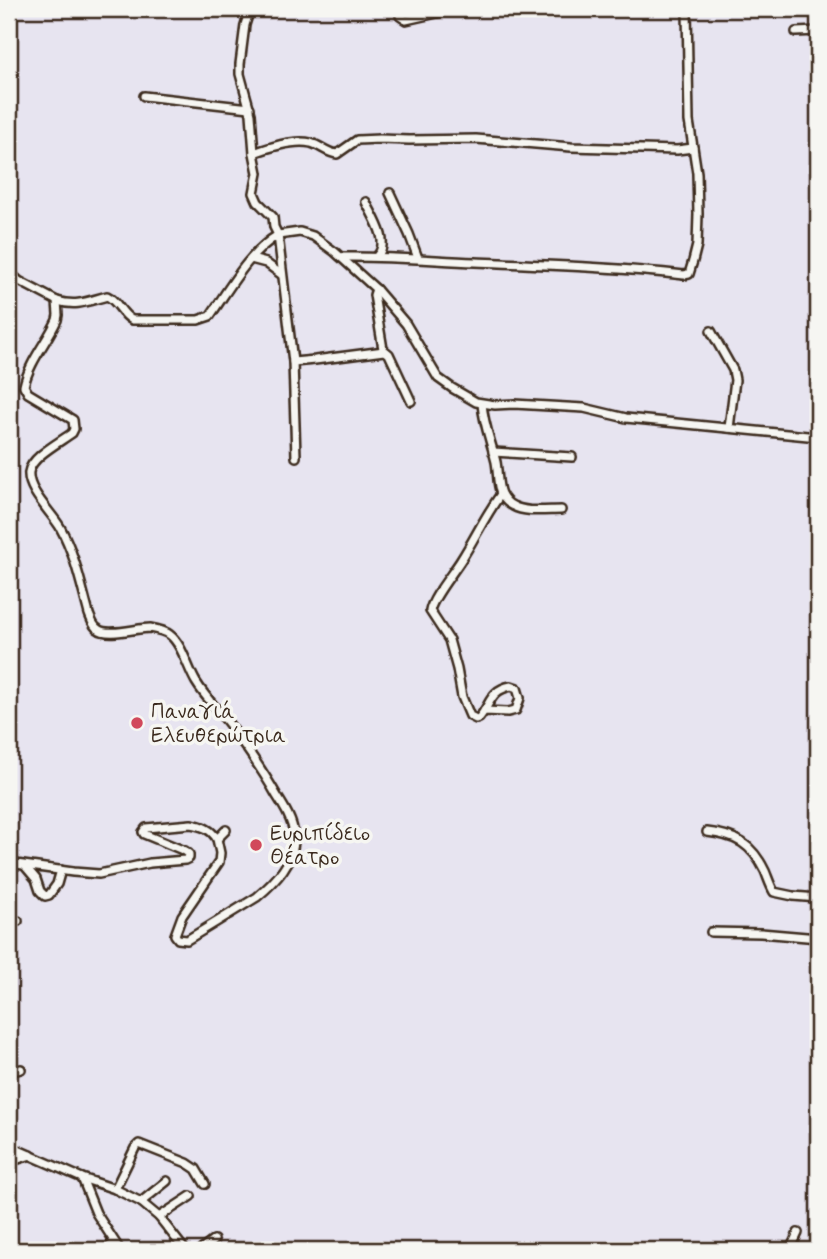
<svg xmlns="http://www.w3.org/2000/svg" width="827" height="1259" font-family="Mynerve,sans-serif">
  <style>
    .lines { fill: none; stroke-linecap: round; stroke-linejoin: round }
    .minor-casing { stroke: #3b2a1e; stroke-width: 12 }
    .minor { stroke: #f6f6f2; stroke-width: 7 }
    .poi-dot { fill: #d1495b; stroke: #f6f6f2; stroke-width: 2.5 }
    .labels { text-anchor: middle; stroke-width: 7; stroke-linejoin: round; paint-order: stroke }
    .poi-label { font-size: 21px; fill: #3b2a1e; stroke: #f6f6f2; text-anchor: start }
  </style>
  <rect width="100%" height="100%" fill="#e7e4f0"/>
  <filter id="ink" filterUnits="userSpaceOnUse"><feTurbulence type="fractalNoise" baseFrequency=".0143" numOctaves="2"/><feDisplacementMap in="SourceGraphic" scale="14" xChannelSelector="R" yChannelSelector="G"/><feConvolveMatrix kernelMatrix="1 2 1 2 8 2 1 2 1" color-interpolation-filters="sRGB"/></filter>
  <g filter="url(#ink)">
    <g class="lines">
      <!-- minor casing -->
      <g class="minor-casing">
        <g id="minor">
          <path d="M 250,9 L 245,25 L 240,64 L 240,74 L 251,114 L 254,153 L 258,173 L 254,193 L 258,202 L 273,217 L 274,227 L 278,235 L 300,232 L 313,236 L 335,252 L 376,289 L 406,324 L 438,378 L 452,388 L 476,402 L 495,405 L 514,404 L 584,408 L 626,418 L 818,437"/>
          <path d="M 400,9 L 400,16 L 406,20 L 455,9"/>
          <path d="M 796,32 L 818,31"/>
          <path d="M 144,96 L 250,108"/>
          <path d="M 254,153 C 270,147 294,139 311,143 C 321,146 327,153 337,154 L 357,140 L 380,139 L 409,140 L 476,139 L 571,147 L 677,150 L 693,148"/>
          <path d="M 390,193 L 409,234 L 418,258"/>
          <path d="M 366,202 C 373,217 391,242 377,256"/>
          <path d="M 341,257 C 386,256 430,260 475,262 C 545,265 615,267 684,275 L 689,274 L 693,261 L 697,245 L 698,214 L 697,173 L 689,121 L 687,9"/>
          <path d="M 251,259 L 266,263 L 282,275"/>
          <path d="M 9,272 L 19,281 L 57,301 C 77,307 88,301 107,296 C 118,301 121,314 132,320 L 198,320 L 210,316 C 229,289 249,252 278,235 L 293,362 L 296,457"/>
          <path d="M 376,289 L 374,295 L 383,349 L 389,354 L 411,401"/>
          <path d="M 57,301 L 58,315 L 57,320 C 47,342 29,362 24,386 L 28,393 L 73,420 L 74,429 L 72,433 C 60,442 31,457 29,472 C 27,490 51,512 60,527 C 75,554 81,585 89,614 C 91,619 93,626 98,629 C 107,637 137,628 150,628 C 156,629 165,631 170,635 C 182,644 188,669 196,682 C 205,697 218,710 229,724 C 246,747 263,771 277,796 C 284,807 293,821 294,835 C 296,861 275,882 257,897 L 187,940 L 178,939 L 175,935 L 182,916 L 219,862 L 220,853 L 217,839 L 226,830"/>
          <path d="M 711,331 L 733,370 L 735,380 L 729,428"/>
          <path d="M 293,362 L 315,360 L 384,351"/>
          <path d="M 482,404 C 484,426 491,441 496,462 C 498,473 497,484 501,494 C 504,499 508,504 513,506 C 525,513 547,510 561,510"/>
          <path d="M 493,452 L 572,457"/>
          <path d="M 484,711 L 508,712 L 516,710 L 520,698 L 517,688 L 511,686 C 490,690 491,704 479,718 L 476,719 L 470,716 L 462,697 L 457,669 L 449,640 L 430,611 C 432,598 453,573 461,560 C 475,538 486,514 501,494"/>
          <path d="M 707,832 C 736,835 752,844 765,871 C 768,878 770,885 774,892 L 793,896 L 818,898"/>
          <path d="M 9,863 L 73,872 L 99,874 L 150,863 L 185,860 L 189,858 L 189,854 L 185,851 L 144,834 L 143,832 L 146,828 L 191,824 C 202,826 211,829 217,839"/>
          <path d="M 25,866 L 36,879 L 40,891 L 45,896 L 49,895 L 57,884 L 61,870"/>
          <path d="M 9,920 L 18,921"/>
          <path d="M 711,932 L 761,933 L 818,938"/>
          <path d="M 9,1046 L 11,1046"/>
          <path d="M 9,1072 L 21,1069"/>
          <path d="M 9,1146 L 82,1178 L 115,1189 L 141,1202 L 159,1217 L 185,1250"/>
          <path d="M 9,1162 L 31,1155"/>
          <path d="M 82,1178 L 96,1213 L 120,1250"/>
          <path d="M 115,1189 L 135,1148 L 139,1144 L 187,1163 L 196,1169 L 205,1184"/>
          <path d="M 141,1202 L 167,1181"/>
          <path d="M 159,1217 L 191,1196"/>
          <path d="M 104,1250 L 114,1243"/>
          <path d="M 201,1250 L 214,1240"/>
          <path d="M 790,1250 L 798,1233"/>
        </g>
      </g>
      <!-- minor -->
      <use href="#minor" class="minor"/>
    </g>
  </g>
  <!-- markers -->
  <g class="poi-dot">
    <circle cx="137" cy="723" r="7"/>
    <circle cx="256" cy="845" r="7"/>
  </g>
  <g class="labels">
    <!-- poi labels -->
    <g class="poi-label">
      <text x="151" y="718">Παναγιά<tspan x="151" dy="24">Ελευθερώτρια</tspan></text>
      <text x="270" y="840">Ευριπίδειο<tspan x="270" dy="24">Θέατρο</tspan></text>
    </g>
  </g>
  <!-- margin -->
  <rect width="827" height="1259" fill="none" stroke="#f6f6f2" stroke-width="35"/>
  <rect x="18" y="18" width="792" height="1224" fill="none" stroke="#3b2a1e" stroke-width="2.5" filter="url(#ink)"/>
</svg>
